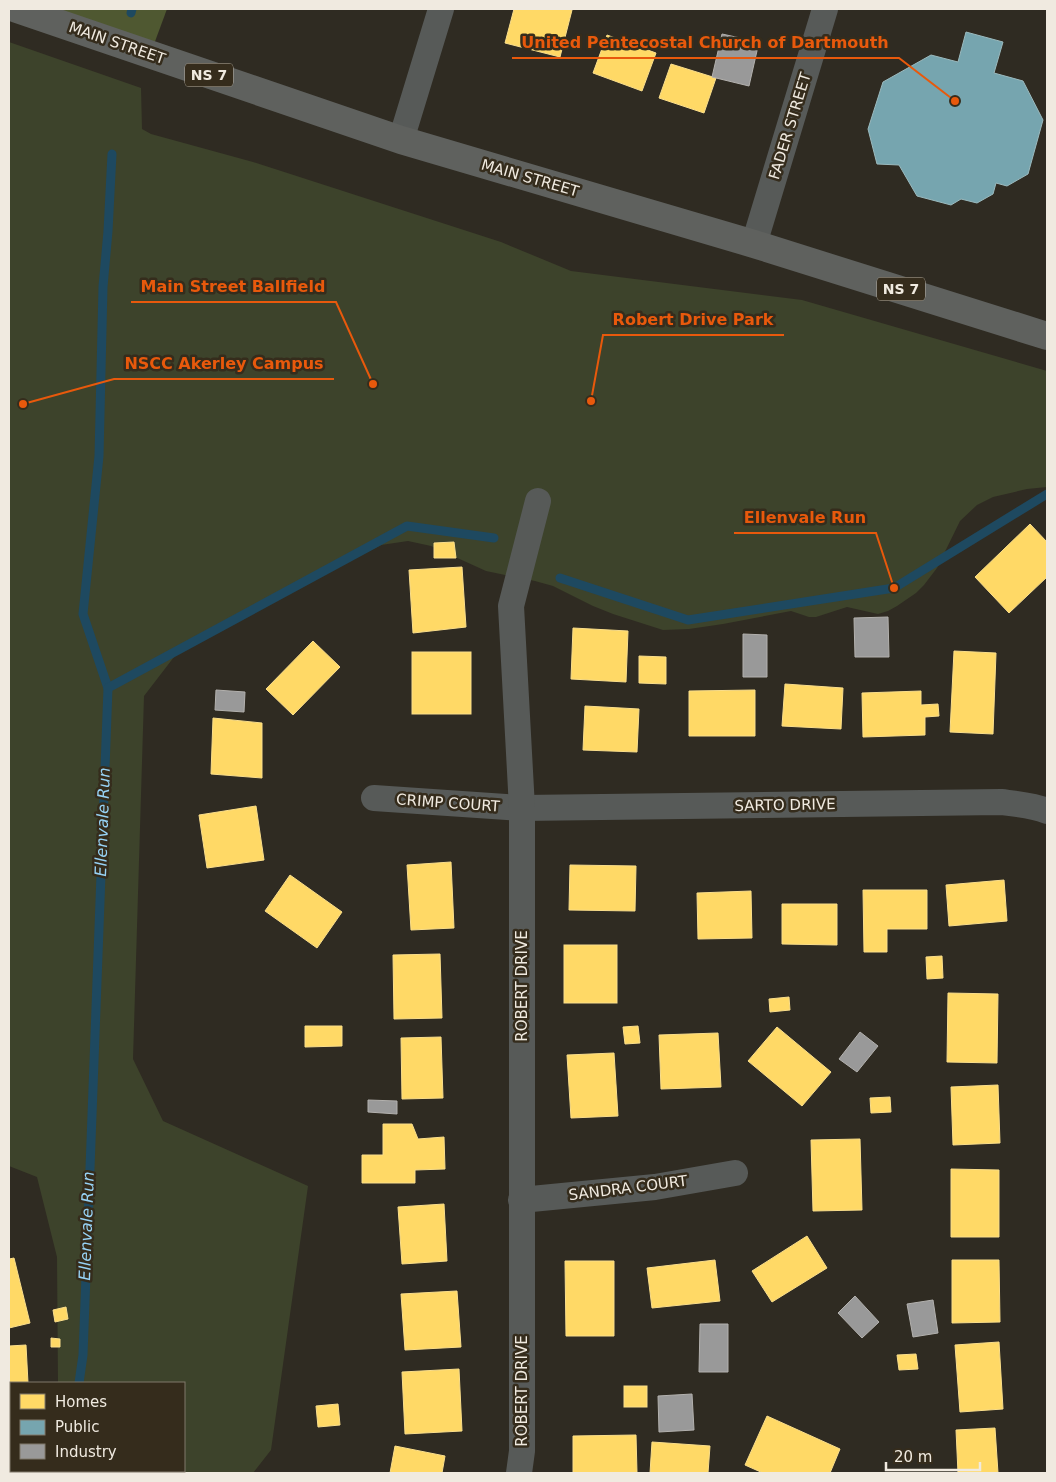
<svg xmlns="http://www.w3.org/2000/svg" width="1056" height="1482" font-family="'DejaVu Sans',sans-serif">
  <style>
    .green { fill: #3d432b }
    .forest { fill: #4f5831 }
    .homes { fill: #ffd966; stroke: #fade8b }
    .public { fill: #76a5af; stroke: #9bbabe }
    .industry { fill: #999; stroke: #b3b1ae }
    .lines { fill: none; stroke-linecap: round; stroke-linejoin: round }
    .stream { stroke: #1e4960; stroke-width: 9 }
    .minor { stroke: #575a58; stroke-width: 26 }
    .primary { stroke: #5f615e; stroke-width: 28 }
    .labels { text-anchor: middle; stroke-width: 5; stroke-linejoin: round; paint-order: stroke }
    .shield { fill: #352c1c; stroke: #b8b1a5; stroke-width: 1 }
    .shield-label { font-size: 14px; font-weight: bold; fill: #f0eae0 }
    .street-label { font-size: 15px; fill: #f0eae0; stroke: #352c1c }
    .water-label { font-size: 16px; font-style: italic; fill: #97d2f5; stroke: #352c1c }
    .leader { fill: none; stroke: #e8590c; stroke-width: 2 }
    .callout-dot { fill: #e8590c; stroke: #352c1c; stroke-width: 2 }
    .callout-label { font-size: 16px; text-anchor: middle; font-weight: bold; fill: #e8590c; stroke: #352c1c; stroke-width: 5; stroke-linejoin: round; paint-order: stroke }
  </style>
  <rect width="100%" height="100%" fill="#2f2b22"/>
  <!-- green -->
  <path class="green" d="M 9,42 L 141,88 L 142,129 L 151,134 L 253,162 L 501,242 L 571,271 L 802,300 L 1047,371 L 1047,487 L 1027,489 L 1006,494 L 993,497 L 977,505 L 960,521 L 937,568 L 924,585 L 916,593 L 897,606 L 888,611 L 878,614 L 847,607 L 816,617 L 809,617 L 791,611 L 723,624 L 689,629 L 663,630 L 613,614 L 593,606 L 553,586 L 535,581 L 486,571 L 431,546 L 408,541 L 381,545 L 316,579 L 233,616 L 182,650 L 174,657 L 144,696 L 133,1059 L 163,1121 L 308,1186 L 271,1450 L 253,1473 L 57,1473 L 57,1471 L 184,1471 L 184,1383 L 58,1383 L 57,1257 L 37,1177 L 9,1166 Z"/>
  <!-- forest -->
  <path class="forest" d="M 34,9 L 167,9 L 150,55 Z"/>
  <!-- homes -->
  <g class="homes">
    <path d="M 514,9 L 567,9 L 572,10 L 560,57 L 505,43 Z"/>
    <path d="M 607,35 L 656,53 L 642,91 L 593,73 Z"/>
    <path d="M 671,64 L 716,78 L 704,113 L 659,98 Z"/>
    <path d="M 1030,524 L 1047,542 L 1047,577 L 1009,613 L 975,577 Z"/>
    <path d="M 454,542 L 456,558 L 434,558 L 434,543 Z"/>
    <path d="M 462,567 L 466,627 L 413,633 L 409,570 Z"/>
    <path d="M 573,628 L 628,631 L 626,682 L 571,679 Z"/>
    <path d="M 313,641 L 340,667 L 293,715 L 266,689 Z"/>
    <path d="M 954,651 L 996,653 L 993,734 L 950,732 Z"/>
    <rect x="412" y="652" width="59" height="62"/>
    <path d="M 639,656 L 666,657 L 666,684 L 639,683 Z"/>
    <path d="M 785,684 L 843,688 L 841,729 L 782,726 Z"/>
    <path d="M 755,690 L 755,736 L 689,736 L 689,691 Z"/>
    <path d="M 921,691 L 921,705 L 938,704 L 939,716 L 925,717 L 925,735 L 863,737 L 862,693 Z"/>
    <path d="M 585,706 L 639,709 L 637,752 L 583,750 Z"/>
    <path d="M 213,718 L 262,723 L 262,778 L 211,774 Z"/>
    <path d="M 256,806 L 264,860 L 207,868 L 199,815 Z"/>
    <path d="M 451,862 L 454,928 L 411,930 L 407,865 Z"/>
    <path d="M 570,865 L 636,866 L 635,911 L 569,910 Z"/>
    <path d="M 290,875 L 342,912 L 317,948 L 265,911 Z"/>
    <path d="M 1004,880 L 1007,921 L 949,926 L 946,885 Z"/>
    <path d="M 863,890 L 927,890 L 927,929 L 887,929 L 887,952 L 864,952 Z"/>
    <path d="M 751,891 L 752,938 L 698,939 L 697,893 Z"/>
    <path d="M 782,904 L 837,904 L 837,945 L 782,944 Z"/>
    <rect x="564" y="945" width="53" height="58"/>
    <path d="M 440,954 L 442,1018 L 394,1019 L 393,955 Z"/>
    <path d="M 942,956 L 943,978 L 927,979 L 926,957 Z"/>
    <path d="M 948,993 L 998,994 L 997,1063 L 947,1062 Z"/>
    <path d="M 789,997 L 790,1010 L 770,1012 L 769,999 Z"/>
    <path d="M 305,1026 L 342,1026 L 342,1046 L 305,1047 Z"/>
    <path d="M 638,1026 L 640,1043 L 625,1044 L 623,1027 Z"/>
    <path d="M 777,1027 L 831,1072 L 802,1106 L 748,1061 Z"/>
    <path d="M 718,1033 L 721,1087 L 661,1089 L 659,1035 Z"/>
    <path d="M 441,1037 L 443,1098 L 402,1099 L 401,1038 Z"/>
    <path d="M 614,1053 L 618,1116 L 571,1118 L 567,1055 Z"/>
    <path d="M 998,1085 L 1000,1143 L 953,1145 L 951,1087 Z"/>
    <path d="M 890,1097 L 891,1112 L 871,1113 L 870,1098 Z"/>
    <path d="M 383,1124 L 412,1124 L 418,1139 L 444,1137 L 445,1169 L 415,1170 L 415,1183 L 362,1183 L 362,1155 L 383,1155 Z"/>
    <path d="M 860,1139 L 862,1210 L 813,1211 L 811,1140 Z"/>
    <path d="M 951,1169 L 999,1170 L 999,1237 L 951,1237 Z"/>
    <path d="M 444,1204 L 447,1261 L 402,1264 L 398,1207 Z"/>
    <path d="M 807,1236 L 827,1268 L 772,1302 L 752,1271 Z"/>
    <path d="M 14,1258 L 30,1323 L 9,1328 L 9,1259 Z"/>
    <path d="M 715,1260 L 720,1301 L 652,1308 L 647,1268 Z"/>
    <path d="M 952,1260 L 999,1260 L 1000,1322 L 952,1323 Z"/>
    <path d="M 565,1261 L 614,1261 L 614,1336 L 566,1336 Z"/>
    <path d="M 457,1291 L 461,1347 L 405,1350 L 401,1294 Z"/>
    <path d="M 66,1307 L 68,1319 L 55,1322 L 53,1310 Z"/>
    <path d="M 51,1338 L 60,1339 L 60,1347 L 51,1347 Z"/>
    <path d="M 999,1342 L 1003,1409 L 960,1412 L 955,1345 Z"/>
    <path d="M 26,1345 L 28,1383 L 11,1383 L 11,1409 L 9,1409 L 9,1346 Z"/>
    <path d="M 916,1354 L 918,1369 L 899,1370 L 897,1355 Z"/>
    <path d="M 459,1369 L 462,1431 L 405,1434 L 402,1372 Z"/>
    <rect x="624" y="1386" width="23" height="21"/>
    <path d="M 338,1404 L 340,1425 L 318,1427 L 316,1406 Z"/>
    <path d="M 767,1416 L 840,1449 L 830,1473 L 763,1473 L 745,1465 Z"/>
    <path d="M 995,1428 L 998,1473 L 958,1473 L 956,1430 Z"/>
    <path d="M 636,1435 L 637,1473 L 573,1473 L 573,1436 Z"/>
    <path d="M 652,1442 L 710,1446 L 708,1473 L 650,1473 Z"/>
    <path d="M 395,1446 L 445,1456 L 442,1473 L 390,1473 Z"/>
  </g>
  <!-- public -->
  <path class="public" d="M 966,32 L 1003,42 L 994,73 L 1023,81 L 1043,120 L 1028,174 L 1007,186 L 996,183 L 993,194 L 977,203 L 961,199 L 951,205 L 917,196 L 899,165 L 877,164 L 868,129 L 883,82 L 931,55 L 958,62 Z"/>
  <!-- industry -->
  <g class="industry">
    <path d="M 722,34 L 759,42 L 749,86 L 712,77 Z"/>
    <path d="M 888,617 L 889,657 L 855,657 L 854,618 Z"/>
    <path d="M 743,634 L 767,635 L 767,677 L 743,677 Z"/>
    <path d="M 216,690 L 245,692 L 244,712 L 215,710 Z"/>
    <path d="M 860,1032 L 878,1046 L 857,1072 L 839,1059 Z"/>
    <path d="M 368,1100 L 397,1101 L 397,1114 L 368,1112 Z"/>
    <path d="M 855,1296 L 879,1322 L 862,1338 L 838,1313 Z"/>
    <path d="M 933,1300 L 938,1333 L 913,1337 L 907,1304 Z"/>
    <path d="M 700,1324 L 728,1324 L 728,1372 L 699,1372 Z"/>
    <path d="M 692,1394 L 694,1430 L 659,1432 L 658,1396 Z"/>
  </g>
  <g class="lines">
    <!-- stream -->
    <g class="stream">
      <path d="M 131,13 L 132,9"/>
      <path d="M 560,578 L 688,620 L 894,588 L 1047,494"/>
      <path d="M 108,688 L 83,614 L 99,456 L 103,287 L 108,231 L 112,154"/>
      <path d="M 79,1383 L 83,1355 L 108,688 L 407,526 L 494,538"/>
      <path d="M 68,1473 L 68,1471"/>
    </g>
    <!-- minor -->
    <g class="minor">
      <path d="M 401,140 L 441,9"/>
      <path d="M 754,244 L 825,9"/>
      <path d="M 374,798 L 522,808 L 1001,802 C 1017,804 1032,805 1047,811"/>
      <path d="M 521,1200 L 655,1187 L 735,1173"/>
      <path d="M 519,1473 L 522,1451 L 522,808 L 511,606 L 538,501"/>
    </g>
    <!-- primary -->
    <path class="primary" d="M 17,9 L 401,140 L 754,244 L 1047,336"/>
  </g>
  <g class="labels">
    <!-- shield labels -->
    <g class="shield">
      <rect x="185" y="63.5" width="48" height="23" rx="4"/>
      <rect x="877" y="277.5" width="48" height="23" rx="4"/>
    </g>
    <g class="shield-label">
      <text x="209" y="80">NS 7</text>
      <text x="901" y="294">NS 7</text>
    </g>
    <!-- street labels -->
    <g class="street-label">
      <text transform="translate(117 43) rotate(19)" y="5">MAIN STREET</text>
      <text transform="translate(790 126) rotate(-73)" y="5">FADER STREET</text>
      <text transform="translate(530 178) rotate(16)" y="5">MAIN STREET</text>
      <text transform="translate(448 803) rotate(4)" y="5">CRIMP COURT</text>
      <text transform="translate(785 805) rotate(-1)" y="5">SARTO DRIVE</text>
      <text transform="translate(522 986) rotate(-90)" y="5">ROBERT DRIVE</text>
      <text transform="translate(628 1188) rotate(-7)" y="5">SANDRA COURT</text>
      <text transform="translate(522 1391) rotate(-90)" y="5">ROBERT DRIVE</text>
    </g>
    <!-- water labels -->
    <g class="water-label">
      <text transform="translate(102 822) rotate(-88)" y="6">Ellenvale Run</text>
      <text transform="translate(86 1226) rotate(-88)" y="6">Ellenvale Run</text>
    </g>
  </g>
  <!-- callouts -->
  <path class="leader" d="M955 101L899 58H512M373 384L336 302H131M591 401L603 335H784M23 404L114 379H334M894 588L876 533H734"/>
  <g class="callout-dot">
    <circle cx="955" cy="101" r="5"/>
    <circle cx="373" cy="384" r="5"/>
    <circle cx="591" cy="401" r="5"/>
    <circle cx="23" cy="404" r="5"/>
    <circle cx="894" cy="588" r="5"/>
  </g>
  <g class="callout-label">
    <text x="705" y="48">United Pentecostal Church of Dartmouth</text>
    <text x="233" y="292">Main Street Ballfield</text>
    <text x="693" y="325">Robert Drive Park</text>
    <text x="224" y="369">NSCC Akerley Campus</text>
    <text x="805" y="523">Ellenvale Run</text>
  </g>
  <!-- border -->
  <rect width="1056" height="1482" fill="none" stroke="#f0eae0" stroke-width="20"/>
  <!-- legend -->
  <rect x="10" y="1382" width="175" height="90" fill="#352c1c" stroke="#80786a"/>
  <rect x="20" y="1394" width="25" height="15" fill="#ffd966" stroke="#80786a"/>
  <text x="55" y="1407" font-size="15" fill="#f0eae0">Homes</text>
  <rect x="20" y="1420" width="25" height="15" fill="#76a5af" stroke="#80786a"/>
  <text x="55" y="1432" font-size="15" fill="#f0eae0">Public</text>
  <rect x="20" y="1444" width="25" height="15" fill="#999999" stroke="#80786a"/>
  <text x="55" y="1457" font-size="15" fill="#f0eae0">Industry</text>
  <!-- scale -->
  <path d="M886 1462v8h94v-8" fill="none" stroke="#f0eae0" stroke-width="2.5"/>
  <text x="894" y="1462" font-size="15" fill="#f0eae0" stroke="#352c1c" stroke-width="4" paint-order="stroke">20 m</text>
</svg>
